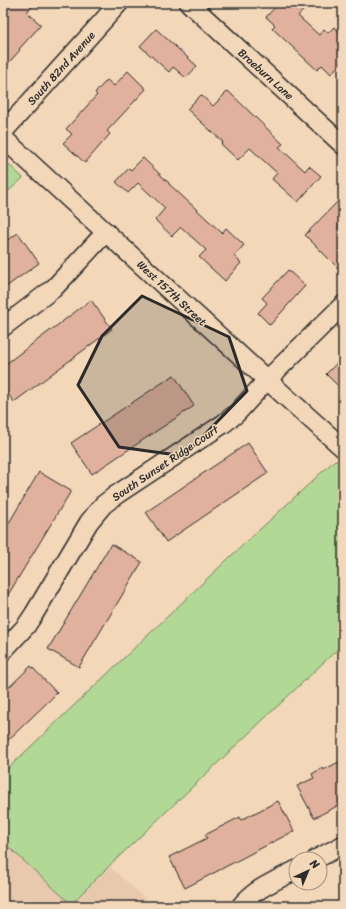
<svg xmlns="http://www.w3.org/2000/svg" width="346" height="909" font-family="Sriracha,sans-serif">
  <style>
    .built { fill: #e9c9ae }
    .green { fill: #b1d995; stroke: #6e8260 }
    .building { fill: #e0b29d; stroke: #2b2b2b }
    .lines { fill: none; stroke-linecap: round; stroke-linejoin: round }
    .minor-casing { stroke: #2b2b2b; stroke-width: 21 }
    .minor { stroke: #f2d7b9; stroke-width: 18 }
    .marked { fill: #2b2b2b; fill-opacity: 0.2; stroke: #2b2b2b; stroke-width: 3; stroke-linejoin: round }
    .labels { text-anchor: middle; stroke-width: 3; stroke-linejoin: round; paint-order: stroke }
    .street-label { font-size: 11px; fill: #2b2b2b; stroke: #f2d7b9 }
  </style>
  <rect width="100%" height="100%" fill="#f2d7b9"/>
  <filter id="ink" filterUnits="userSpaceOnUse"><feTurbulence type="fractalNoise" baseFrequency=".025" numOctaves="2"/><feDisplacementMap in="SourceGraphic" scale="8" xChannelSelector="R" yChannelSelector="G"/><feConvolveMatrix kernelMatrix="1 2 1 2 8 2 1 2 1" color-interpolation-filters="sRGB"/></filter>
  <g filter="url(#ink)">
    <!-- built -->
    <path class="built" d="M 3,842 L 71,904 L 109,866 L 153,906 L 3,906 Z"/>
    <!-- green -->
    <g class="green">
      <path d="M 3,159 L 23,178 L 3,196 Z"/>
      <path d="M 335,460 L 343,465 L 343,644 L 109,866 L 71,904 L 3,842 L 3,773 L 231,556 Z"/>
    </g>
    <!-- building -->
    <g class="building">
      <path d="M 3,3 L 35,3 L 27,12 L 41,25 L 19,49 L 20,50 L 3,69 Z"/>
      <path d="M 279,3 L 310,3 L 298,16 L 319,35 L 324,29 L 328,33 L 334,27 L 343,35 L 343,60 L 331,74 L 322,65 L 317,70 L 272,28 L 275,25 L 266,17 Z"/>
      <path d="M 156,29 L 197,66 L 186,78 L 173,67 L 169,72 L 140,46 Z"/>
      <path d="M 128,71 L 146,89 L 107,131 L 110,134 L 85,163 L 63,143 L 72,134 L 66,129 L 97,95 L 95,93 L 107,80 L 114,86 Z"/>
      <path d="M 228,91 L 283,144 L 279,147 L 305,171 L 309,166 L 321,176 L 298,202 L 272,179 L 277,173 L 250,148 L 238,160 L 221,144 L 223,142 L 187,109 L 201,95 L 213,106 Z"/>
      <path d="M 143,158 L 169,183 L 169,184 L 222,233 L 226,228 L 244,245 L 234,256 L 241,263 L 225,281 L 199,257 L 206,250 L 181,227 L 172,236 L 155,220 L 165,208 L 138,183 L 128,193 L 116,182 L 129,168 L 131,170 Z"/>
      <path d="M 343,196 L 343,221 L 337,227 L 343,233 L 343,273 L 305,235 Z"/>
      <path d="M 18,233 L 39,263 L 3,289 L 3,243 Z"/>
      <path d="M 288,270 L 305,286 L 270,325 L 258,313 L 267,303 L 262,298 Z"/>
      <path d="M 91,300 L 112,329 L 14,402 L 3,387 L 3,366 Z"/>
      <path d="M 343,357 L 343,391 L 326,374 Z"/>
      <path d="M 174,375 L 194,406 L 92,474 L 71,443 Z"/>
      <path d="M 248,443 L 268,473 L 166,542 L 146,512 Z"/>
      <path d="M 39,472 L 71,491 L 3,603 L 3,533 Z"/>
      <path d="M 111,544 L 142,562 L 79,667 L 48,649 Z"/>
      <path d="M 31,666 L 57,693 L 3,745 L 3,693 Z"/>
      <path d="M 343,760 L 343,803 L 314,818 L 297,786 L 314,778 L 312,774 L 322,768 L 323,770 Z"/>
      <path d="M 278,801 L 294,831 L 185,888 L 169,857 L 207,838 L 205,835 L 240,817 L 241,820 Z"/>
    </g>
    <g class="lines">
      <!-- minor casing -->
      <g class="minor-casing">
        <g id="minor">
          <path d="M 189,3 L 343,145"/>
          <path d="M 3,132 L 119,3"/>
          <path d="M 3,138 L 267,380 L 343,448"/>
          <path d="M 3,327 L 54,288 L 106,232"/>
          <path d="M 3,651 L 26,626 L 34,614 L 89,522 L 103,505 L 116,495 L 223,424 L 236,414 L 267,380 L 343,305"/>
          <path d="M 316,859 L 343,845"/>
          <path d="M 241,906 C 254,889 277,880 296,870"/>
        </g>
      </g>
      <!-- minor -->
      <use href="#minor" class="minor"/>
    </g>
  </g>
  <!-- marked area -->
  <path class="marked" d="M 142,296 L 229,337 L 247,391 L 184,456 L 119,447 L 78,385 L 102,336 Z"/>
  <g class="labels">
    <!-- street labels -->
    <g class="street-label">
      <text transform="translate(61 68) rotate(-48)" y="4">South 82nd Avenue</text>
      <text transform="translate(266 74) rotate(42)" y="4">Braeburn Lane</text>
      <text transform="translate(172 293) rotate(43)" y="4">West 157th Street</text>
      <text transform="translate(165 463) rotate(-34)" y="4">South Sunset Ridge Court</text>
    </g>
  </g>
  <!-- margin -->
  <rect width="346" height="909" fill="none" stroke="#f2d7b9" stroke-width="16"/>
  <rect x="8" y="8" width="330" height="893" fill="none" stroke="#2b2b2b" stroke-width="1.5" filter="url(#ink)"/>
  <!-- north arrow -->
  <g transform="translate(308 871) rotate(44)"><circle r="19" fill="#f2d7b9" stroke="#a29280"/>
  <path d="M0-3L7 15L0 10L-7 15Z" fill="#2b2b2b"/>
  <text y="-6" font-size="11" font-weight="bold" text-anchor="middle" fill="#2b2b2b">N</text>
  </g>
</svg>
